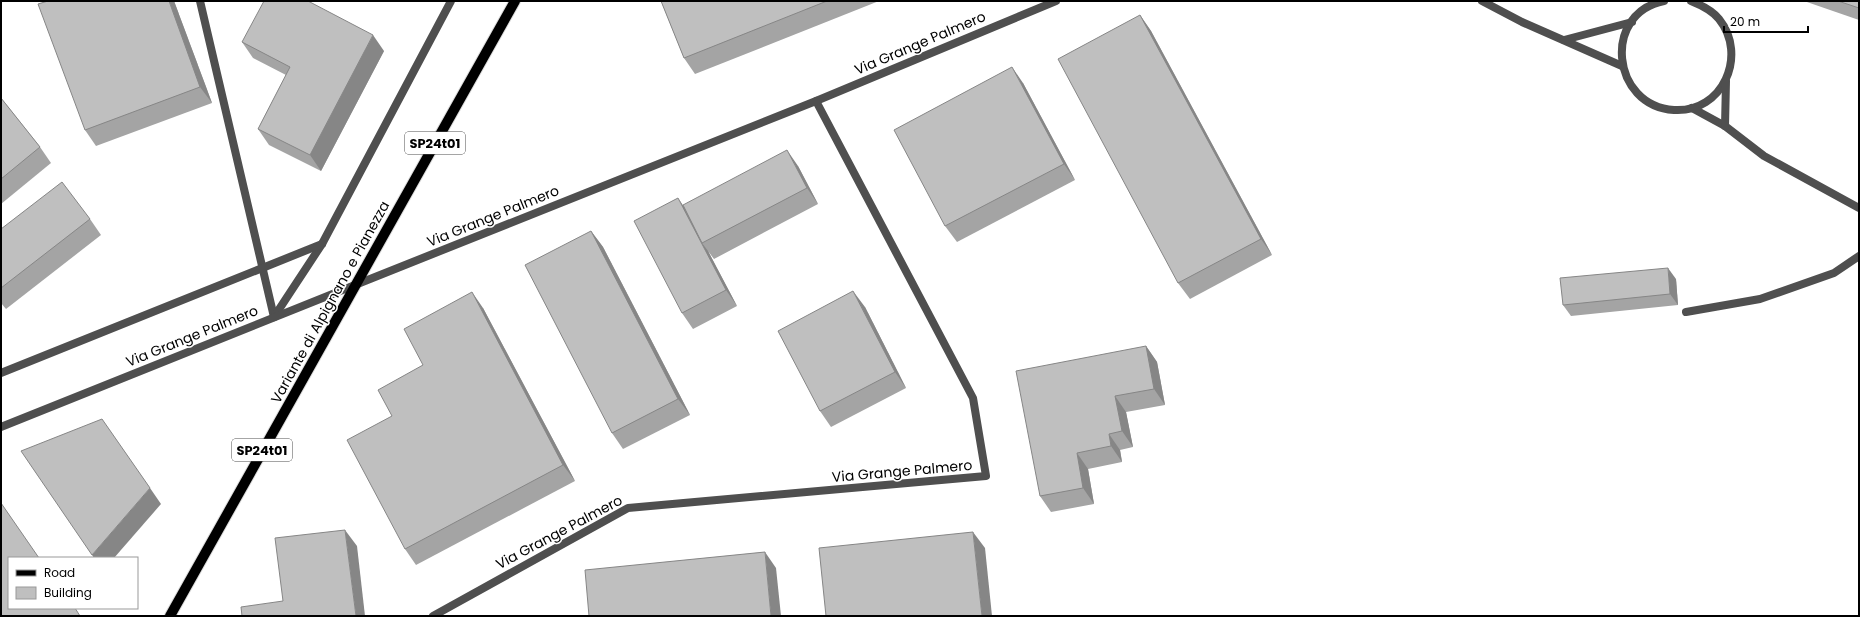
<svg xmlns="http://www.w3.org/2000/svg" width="1860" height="617" font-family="Poppins,sans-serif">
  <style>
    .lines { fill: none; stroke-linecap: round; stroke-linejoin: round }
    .primary-casing { stroke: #dbdbdb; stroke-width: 12 }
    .service { stroke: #4f4f4f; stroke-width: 8 }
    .minor { stroke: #4f4f4f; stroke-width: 8 }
    .tertiary { stroke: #4f4f4f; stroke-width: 8 }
    .primary { stroke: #000; stroke-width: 10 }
    .wall { fill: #a4a4a4 }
    .shaded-wall { fill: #868686 }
    .building { fill: #bfbfbf; stroke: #868686 }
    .labels { text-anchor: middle; stroke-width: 3; stroke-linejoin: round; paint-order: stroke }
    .shield { fill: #fff; stroke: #4c4c4c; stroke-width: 1 }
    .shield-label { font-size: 13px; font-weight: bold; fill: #000 }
    .street-label { font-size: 14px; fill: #000; stroke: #fff }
  </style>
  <rect width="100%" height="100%" fill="#fff"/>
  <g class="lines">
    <!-- primary casing -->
    <g class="primary-casing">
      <path id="primary" d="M 170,616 L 515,1"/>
    </g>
    <!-- service -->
    <path class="service" d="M 1686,312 L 1760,299 L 1834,273 L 1859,256"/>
    <!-- minor -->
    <g class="minor">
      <path d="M 200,1 L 274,317"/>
      <path d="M 274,317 L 322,244 L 451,1"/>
      <path d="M 1,373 L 322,244"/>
      <path d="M 1,427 L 355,285"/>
      <path d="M 433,616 L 628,508 L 986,476 L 973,398 L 816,101"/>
    </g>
    <!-- tertiary -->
    <g class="tertiary">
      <path d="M 1482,1 L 1522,22 L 1622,66"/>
      <path d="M 1664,1 C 1602,13 1611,106 1674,110 C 1723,113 1748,55 1719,19 C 1712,10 1701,5 1691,1"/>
      <path d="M 1564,40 L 1632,22"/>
      <path d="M 1692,108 L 1725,126 L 1764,156 L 1859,208"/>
      <path d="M 1725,126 L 1726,81"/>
      <path d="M 355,285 L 816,101 L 1056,1"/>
    </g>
    <!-- primary -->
    <use href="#primary" class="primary"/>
  </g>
  <!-- wall -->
  <g class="wall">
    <path d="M 174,1 L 212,103 L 96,146 L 85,130 Z"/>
    <path d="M 661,1 L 879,1 L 695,74 L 684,58 Z"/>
    <path d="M 1804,1 L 1859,1 L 1859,20 Z"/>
    <path d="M 1140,15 L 1151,31 L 1272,255 L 1190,299 L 1178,283 Z"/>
    <path d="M 242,42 L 384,51 L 321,171 L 269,145 L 258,129 L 286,75 L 253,58 Z"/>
    <path d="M 1023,83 L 1075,180 L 957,242 L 945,226 Z"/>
    <path d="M 1,98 L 40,147 L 51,163 L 1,204 Z"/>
    <path d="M 798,166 L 818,204 L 714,259 L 708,251 L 737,306 L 693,329 L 682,313 L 683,206 Z"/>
    <path d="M 90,219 L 101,235 L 6,309 L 1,303 L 1,229 Z"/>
    <path d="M 591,231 L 603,247 L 690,415 L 623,449 L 612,433 Z"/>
    <path d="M 1676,279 L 1678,305 L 1571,316 L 1563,305 Z"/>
    <path d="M 865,307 L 906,388 L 831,427 L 820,411 Z"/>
    <path d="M 483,308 L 575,481 L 416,565 L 405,549 L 392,416 L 423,365 Z"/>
    <path d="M 1146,346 L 1157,362 L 1165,405 L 1126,412 L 1133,447 L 1120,450 L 1122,462 L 1088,469 L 1094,504 L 1051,512 L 1040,496 Z"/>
  </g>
  <!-- shaded-wall -->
  <g class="shaded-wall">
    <path d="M 169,1 L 174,1 L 212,103 L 200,87 Z"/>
    <path d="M 1140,15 L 1151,31 L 1272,255 L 1261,239 Z"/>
    <path d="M 373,35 L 384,51 L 321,171 L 310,155 Z"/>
    <path d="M 1012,67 L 1023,83 L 1075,180 L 1064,164 Z"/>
    <path d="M 787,150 L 798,166 L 818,204 L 807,188 Z"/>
    <path d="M 678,198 L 689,214 L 702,243 L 708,251 L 737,306 L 726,290 Z"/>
    <path d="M 591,231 L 603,247 L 690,415 L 678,399 Z"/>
    <path d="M 1668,268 L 1676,279 L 1678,305 L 1670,294 Z"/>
    <path d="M 853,291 L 865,307 L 906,388 L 895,372 Z"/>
    <path d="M 472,292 L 483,308 L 575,481 L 563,465 Z"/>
    <path d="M 1146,346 L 1157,362 L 1165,405 L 1154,389 Z"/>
    <path d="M 1115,396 L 1126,412 L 1133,447 L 1122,431 Z"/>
    <path d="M 1109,434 L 1120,450 L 1122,462 L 1111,446 Z"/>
    <path d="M 1077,453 L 1088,469 L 1094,504 L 1083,488 Z"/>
    <path d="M 150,488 L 161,504 L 114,558 L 94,558 L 92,555 Z"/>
    <path d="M 345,530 L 357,546 L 365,616 L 356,616 Z"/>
    <path d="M 973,532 L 985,548 L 992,616 L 982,616 Z"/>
    <path d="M 765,552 L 776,568 L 781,616 L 771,616 Z"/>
  </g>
  <!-- building -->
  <g class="building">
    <path d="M 48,1 L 169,1 L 200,87 L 85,130 L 38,4 Z"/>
    <path d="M 264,1 L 308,1 L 373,35 L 310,155 L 258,129 L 290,67 L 242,42 Z"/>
    <path d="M 661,1 L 827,1 L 684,58 Z"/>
    <path d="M 1838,1 L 1859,1 L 1859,8 Z"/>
    <path d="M 1140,15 L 1261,239 L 1178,283 L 1058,59 Z"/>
    <path d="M 1012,67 L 1064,164 L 945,226 L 894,130 Z"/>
    <path d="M 1,98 L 40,147 L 1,179 Z"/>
    <path d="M 787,150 L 807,188 L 702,243 L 683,205 Z"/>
    <path d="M 62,182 L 90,219 L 1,288 L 1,229 Z"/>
    <path d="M 678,198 L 726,290 L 682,313 L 634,221 Z"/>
    <path d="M 591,231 L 678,399 L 612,433 L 525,265 Z"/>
    <path d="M 1668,268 L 1670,294 L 1563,305 L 1560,278 Z"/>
    <path d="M 853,291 L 895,372 L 820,411 L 778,331 Z"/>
    <path d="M 472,292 L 563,465 L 405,549 L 347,440 L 392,416 L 378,390 L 423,365 L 404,329 Z"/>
    <path d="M 1146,346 L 1154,389 L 1115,396 L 1122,431 L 1109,434 L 1111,446 L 1077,453 L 1083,488 L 1040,496 L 1016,371 Z"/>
    <path d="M 102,419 L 150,488 L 92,555 L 21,451 Z"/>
    <path d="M 1,503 L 39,558 L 9,558 L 9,608 L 75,608 L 80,616 L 1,616 Z"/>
    <path d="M 345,530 L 356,616 L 242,616 L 241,607 L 283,601 L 275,538 Z"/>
    <path d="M 973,532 L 982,616 L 826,616 L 819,548 Z"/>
    <path d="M 765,552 L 771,616 L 589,616 L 585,570 Z"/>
  </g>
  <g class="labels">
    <!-- shield labels -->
    <g class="shield">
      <rect x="405" y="132" width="60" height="22" rx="3"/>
      <rect x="232" y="439" width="60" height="22" rx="3"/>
    </g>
    <g class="shield-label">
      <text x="435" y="148">SP24t01</text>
      <text x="262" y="455">SP24t01</text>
    </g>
    <!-- street labels -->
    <g class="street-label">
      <text transform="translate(920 43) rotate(-23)" y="5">Via Grange Palmero</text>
      <text transform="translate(493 216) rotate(-22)" y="5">Via Grange Palmero</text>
      <text transform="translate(330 302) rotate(-61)" y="5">Variante di Alpignano e Pianezza</text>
      <text transform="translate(192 336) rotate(-22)" y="5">Via Grange Palmero</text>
      <text transform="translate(902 471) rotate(-5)" y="5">Via Grange Palmero</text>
      <text transform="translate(559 532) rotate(-28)" y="5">Via Grange Palmero</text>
    </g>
  </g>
  <!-- border -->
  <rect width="1860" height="617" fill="none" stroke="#000000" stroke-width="4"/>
  <!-- legend -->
  <rect x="8" y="557" width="130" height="52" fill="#ffffff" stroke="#999999"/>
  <rect x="16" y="570" width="20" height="6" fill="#000000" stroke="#999999"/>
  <text x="44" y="577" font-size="12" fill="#000000">Road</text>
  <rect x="16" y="587" width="20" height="12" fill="#bfbfbf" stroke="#999999"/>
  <text x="44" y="597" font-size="12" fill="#000000">Building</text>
  <!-- scale -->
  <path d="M1724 26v6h84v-6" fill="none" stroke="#000000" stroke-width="2"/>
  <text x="1730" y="26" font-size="12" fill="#000000" stroke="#ffffff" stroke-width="3" paint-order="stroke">20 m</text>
</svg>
